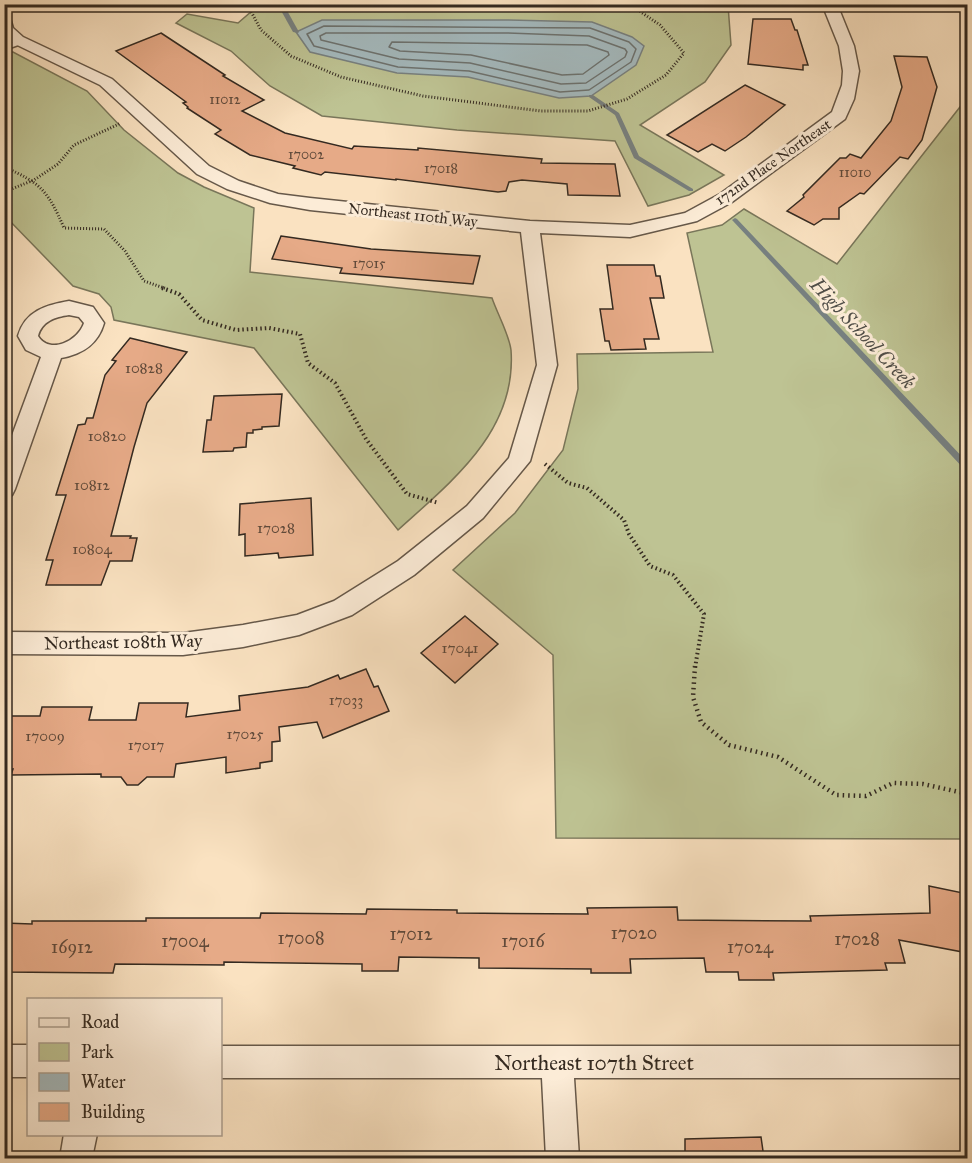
<svg xmlns="http://www.w3.org/2000/svg" width="972" height="1163" font-family="'IM FELL Great Primer',serif">
  <style>
    .green { fill: #bec393; stroke: #79765a; stroke-width: 1.5 }
    .water { fill: #a4babf; stroke: #778080; stroke-width: 1.5 }
    .lines { fill: none; stroke-linecap: round; stroke-linejoin: round }
    .shore { stroke: #6c7270; stroke-width: 1.5 }
    .stream { fill: #778080; fill-rule: evenodd }
    .building { fill: #e6aa87; stroke: #342a21; stroke-width: 1.5 }
    .lane-casing { stroke: #665849; stroke-width: 3 }
    .street-casing { stroke: #665849; stroke-width: 3 }
    .path-far2 { stroke: #342a21; stroke-width: 3; stroke-dasharray: 1 2; stroke-linecap: butt }
    .path-far1 { stroke: #342a21; stroke-width: 4; stroke-dasharray: 1.5 3; stroke-linecap: butt }
    .path { stroke: #342a21; stroke-width: 4.5; stroke-dasharray: 1.5 4; stroke-linecap: butt }
    .lane { fill: #fcecd7; fill-rule: evenodd }
    .street { fill: #fcecd7; fill-rule: evenodd }
    .labels { text-anchor: middle; stroke-width: 6; stroke-linejoin: round; paint-order: stroke }
    .far-number-label { font-size: 14px; fill: #604a3a }
    .far-street-label { font-size: 15px; fill: #342a21; stroke: #fcecd7 }
    .number-label { font-size: 15px; fill: #604a3a }
    .street-label { font-size: 18px; fill: #342a21; stroke: #fcecd7 }
    .near-number-label { font-size: 18px; fill: #604a3a }
    .water-label { font-size: 20px; font-style: italic; fill: #504e48; stroke: #fcecd7 }
    .near-street-label { font-size: 21px; fill: #342a21; stroke: #fcecd7 }
  </style>
  <rect width="100%" height="100%" fill="#fae2c1"/>
  <filter id="stains"><feTurbulence type="fractalNoise" baseFrequency=".00333" numOctaves="4"/><feColorMatrix values="0 0 0 0 .2 0 0 0 0 .09 0 0 0 0 .02 0 0 0 .5 -.17"/></filter>
  <radialGradient id="worn" r=".72"><stop offset=".6" stop-color="#630" stop-opacity="0"/><stop offset="1" stop-color="#630" stop-opacity=".3"/></radialGradient>
  <!-- green -->
  <g class="green">
    <path d="M 260,4 L 728,5 L 731,45 L 705,82 L 640,125 L 724,175 L 689,195 L 648,206 L 615,141 L 457,130 L 322,116 L 270,86 L 231,51 L 176,23 L 187,14 L 238,23 Z"/>
    <path d="M 5,52 L 13,52 L 87,91 L 124,130 L 178,173 L 204,187 L 254,208 L 250,272 L 492,298 C 497,313 509,334 511,350 C 517,431 452,481 398,530 L 254,348 L 114,320 L 111,307 L 99,294 L 73,286 L 5,216 Z"/>
    <path d="M 967,98 L 967,839 L 556,838 L 553,655 L 453,570 L 515,513 L 563,450 L 578,389 L 577,354 L 713,352 L 687,233 L 722,225 L 744,209 L 837,264 Z"/>
  </g>
  <!-- water -->
  <path class="water" d="M 322,20 L 509,20 L 592,22 L 632,37 L 644,46 L 636,65 L 591,96 L 559,98 L 468,77 L 397,73 L 310,52 L 296,32 Z"/>
  <g class="lines">
    <!-- shore -->
    <g class="shore">
      <path d="M 324,26 L 590,28 L 629,42 L 636,49 L 631,62 L 589,90 L 560,92 L 469,71 L 398,67 L 314,46 L 307,34 Z"/>
      <path d="M 326,33 L 508,33 L 589,36 L 625,49 L 627,52 L 625,57 L 586,83 L 561,84 L 470,63 L 399,59 L 321,40 L 320,36 Z"/>
      <path d="M 392,42 L 587,45 L 608,52 L 609,55 L 583,74 L 562,75 L 471,55 L 400,51 L 389,47 Z"/>
    </g>
    <!-- stream -->
    <g class="stream">
      <path d="M 282,5 L 285,7 L 299,32 L 298,33 L 293,32 L 279,7 Z"/>
      <path d="M 589,95 L 593,95 L 619,113 L 639,156 L 693,189 L 693,191 L 689,191 L 634,158 L 615,115 L 589,97 Z"/>
      <path d="M 735,218 L 737,219 L 968,463 L 968,471 L 965,470 L 733,221 L 732,220 Z"/>
    </g>
  </g>
  <!-- building -->
  <g class="building">
    <path d="M 753,19 L 791,19 L 795,30 L 797,30 L 808,65 L 803,65 L 803,70 L 748,64 Z"/>
    <path d="M 161,33 L 225,75 L 223,76 L 264,100 L 242,111 L 285,133 L 352,149 L 354,146 L 418,150 L 418,148 L 542,159 L 541,163 L 615,164 L 620,196 L 568,195 L 567,184 L 522,180 L 509,182 L 506,191 L 498,192 L 396,179 L 396,180 L 325,172 L 321,175 L 293,168 L 295,166 L 250,155 L 215,134 L 221,130 L 187,108 L 188,107 L 183,103 L 186,102 L 116,51 Z"/>
    <path d="M 894,56 L 927,57 L 937,87 L 922,140 L 908,159 L 900,157 L 864,194 L 860,193 L 839,208 L 839,219 L 823,219 L 814,225 L 787,211 L 804,197 L 803,195 L 840,158 L 846,158 L 850,154 L 861,158 L 891,121 L 902,87 Z"/>
    <path d="M 745,85 L 785,105 L 746,137 L 725,151 L 712,144 L 698,152 L 667,135 Z"/>
    <path d="M 281,236 L 371,249 L 480,256 L 473,284 L 340,273 L 342,268 L 272,259 Z"/>
    <path d="M 607,265 L 654,265 L 656,276 L 660,276 L 664,298 L 650,298 L 659,339 L 644,339 L 646,349 L 611,350 L 609,341 L 605,341 L 600,309 L 613,309 Z"/>
    <path d="M 130,338 L 187,352 L 147,403 L 134,447 L 111,536 L 131,536 L 130,538 L 137,538 L 132,561 L 110,561 L 101,585 L 46,585 L 53,560 L 46,560 L 66,495 L 56,495 L 78,425 L 85,424 L 87,418 L 93,418 L 105,375 L 116,361 L 112,360 Z"/>
    <path d="M 282,394 L 279,426 L 262,427 L 262,429 L 253,430 L 253,433 L 247,433 L 246,447 L 234,448 L 233,451 L 203,452 L 207,420 L 211,420 L 214,396 Z"/>
    <path d="M 311,498 L 313,555 L 279,558 L 278,553 L 245,556 L 245,534 L 239,535 L 240,504 Z"/>
    <path d="M 465,616 L 498,644 L 455,683 L 421,653 Z"/>
    <path d="M 366,669 L 374,687 L 378,686 L 389,711 L 323,738 L 317,722 L 279,727 L 280,741 L 272,742 L 272,761 L 260,763 L 260,768 L 226,773 L 226,757 L 176,764 L 174,777 L 147,777 L 138,785 L 127,785 L 121,777 L 101,777 L 101,774 L 11,775 L 13,769 L 4,769 L 4,729 L 8,716 L 40,716 L 42,707 L 92,707 L 89,720 L 136,720 L 139,703 L 188,703 L 186,717 L 240,710 L 239,696 L 308,687 L 338,675 L 340,679 Z"/>
    <path d="M 929,886 L 968,894 L 968,953 L 899,940 L 905,963 L 885,963 L 887,970 L 773,973 L 774,980 L 739,980 L 738,972 L 706,972 L 704,958 L 630,959 L 631,973 L 591,973 L 591,969 L 479,968 L 479,958 L 399,957 L 398,971 L 362,971 L 362,964 L 224,962 L 224,965 L 115,964 L 113,973 L 4,972 L 4,923 L 32,924 L 32,921 L 146,921 L 146,918 L 260,918 L 261,913 L 366,914 L 367,909 L 457,910 L 457,913 L 588,914 L 587,908 L 677,907 L 678,920 L 811,921 L 810,916 L 930,913 Z"/>
    <path d="M 761,1137 L 764,1158 L 685,1158 L 685,1139 Z"/>
  </g>
  <g class="lines">
    <!-- lane casing -->
    <g class="lane-casing">
      <path id="lane" d="M 20,40 L 27,42 L 4,50 L 4,45 Z"/>
    </g>
    <!-- street casing -->
    <g class="street-casing">
      <g id="street">
        <path d="M 822,4 L 837,4 L 854,46 L 859,71 L 854,99 L 845,119 L 732,202 L 697,221 L 630,237 L 540,233 L 557,365 L 530,461 L 483,518 L 414,575 L 352,615 L 299,635 L 243,647 L 183,655 L 4,654 L 4,632 L 183,633 L 243,625 L 297,615 L 334,601 L 398,561 L 467,506 L 509,458 L 537,365 L 521,232 L 310,210 L 270,203 L 227,189 L 197,174 L 100,85 L 13,43 L 4,36 L 4,14 L 9,15 L 13,28 L 23,37 L 112,79 L 209,166 L 239,181 L 278,194 L 310,198 L 530,221 L 630,225 L 685,213 L 720,194 L 832,112 L 842,85 L 843,71 L 839,46 Z"/>
        <path d="M 69,301 L 93,307 L 104,323 C 98,344 83,354 61,358 L 15,489 L 12,495 L 4,498 L 4,457 L 41,357 L 26,350 L 18,336 C 25,311 46,305 69,301 ZM 69,315 L 79,317 L 84,323 C 78,341 50,355 38,336 C 42,321 55,317 69,315 Z"/>
        <rect x="4" y="1045" width="24" height="32"/>
        <path d="M 220,1046 L 968,1046 L 968,1078 L 574,1078 L 579,1158 L 546,1158 L 542,1078 L 220,1078 Z"/>
        <path d="M 64,1134 L 97,1134 L 92,1158 L 60,1158 Z"/>
      </g>
    </g>
    <!-- path-far2 -->
    <g class="path-far2">
      <path d="M 247,4 L 261,30 L 291,56 L 341,77 L 423,96 L 541,111 L 588,111 L 627,99 L 666,75 L 684,53 L 660,25 L 629,4"/>
      <path d="M 4,167 C 41,183 48,191 64,228 L 104,229 L 125,251 L 144,281 L 167,289"/>
      <path d="M 4,192 L 34,180 L 58,164 L 74,145 L 121,123"/>
    </g>
    <!-- path-far1 -->
    <g class="path-far1">
      <path d="M 162,288 L 179,294 L 202,320 L 236,330 L 269,328 L 300,334 L 308,363 L 335,383 L 366,439 L 407,494 L 439,503"/>
      <path d="M 545,464 L 568,483 L 587,488 L 624,520 L 629,534 L 650,566 L 673,575 L 704,614 L 695,668"/>
    </g>
    <!-- path -->
    <path class="path" d="M 695,666 L 693,697 L 701,722 L 729,745 L 778,757 L 836,795 L 866,796 L 893,783 L 923,784 L 968,794"/>
    <!-- lane -->
    <use href="#lane" class="lane"/>
    <!-- street -->
    <use href="#street" class="street"/>
  </g>
  <g class="labels">
    <!-- far-number labels -->
    <g class="far-number-label">
      <text x="225" y="104">11012</text>
      <text x="306" y="159">17002</text>
      <text x="441" y="173">17018</text>
      <text x="855" y="177">11010</text>
      <text x="369" y="268">17015</text>
    </g>
    <!-- far-street labels -->
    <g class="far-street-label">
      <text transform="translate(773 162) rotate(-35)" y="5">172nd Place Northeast</text>
      <text transform="translate(413 215) rotate(6)" y="5">Northeast 110th Way</text>
    </g>
    <!-- number labels -->
    <g class="number-label">
      <text x="144" y="373">10828</text>
      <text x="107" y="441">10820</text>
      <text x="92" y="490">10812</text>
      <text x="276" y="533">17028</text>
      <text x="92" y="554">10804</text>
      <text x="460" y="653">17041</text>
      <text x="346" y="705">17033</text>
      <text x="245" y="739">17025</text>
      <text x="45" y="741">17009</text>
      <text x="146" y="750">17017</text>
    </g>
    <!-- street labels -->
    <g class="street-label">
      <text transform="translate(123 642) rotate(-1)" y="6">Northeast 108th Way</text>
    </g>
    <!-- near-number labels -->
    <g class="near-number-label">
      <text x="634" y="939">17020</text>
      <text x="411" y="940">17012</text>
      <text x="301" y="944">17008</text>
      <text x="857" y="945">17028</text>
      <text x="185" y="947">17004</text>
      <text x="523" y="947">17016</text>
      <text x="72" y="953">16912</text>
      <text x="750" y="953">17024</text>
    </g>
    <!-- water labels -->
    <g class="water-label">
      <text transform="translate(863 333) rotate(47)" y="7">High School Creek</text>
    </g>
    <!-- near-street labels -->
    <g class="near-street-label">
      <text x="594" y="1070">Northeast 107th Street</text>
    </g>
  </g>
  <!-- margin -->
  <rect width="972" height="1163" fill="none" stroke="#fae2c1" stroke-width="24"/>
  <rect x="6" y="6" width="960" height="1151" fill="none" stroke="#342a21" stroke-width="3"/>
  <rect x="12" y="12" width="948" height="1139" fill="none" stroke="#342a21" stroke-width="1.5"/>
  <!-- legend -->
  <rect x="27" y="998" width="195" height="138" fill="#fcecd7" stroke="#ac9e8e" stroke-width="1.5"/>
  <rect x="39" y="1018" width="30" height="9" fill="#fcecd7" stroke="#ac9e8e" stroke-width="1.5"/>
  <text x="81" y="1028" font-size="18" fill="#342a21">Road</text>
  <rect x="39" y="1043" width="30" height="18" fill="#bec393" stroke="#ac9e8e" stroke-width="1.5"/>
  <text x="81" y="1058" font-size="18" fill="#342a21">Park</text>
  <rect x="39" y="1073" width="30" height="18" fill="#a4babf" stroke="#ac9e8e" stroke-width="1.5"/>
  <text x="81" y="1088" font-size="18" fill="#342a21">Water</text>
  <rect x="39" y="1103" width="30" height="18" fill="#e6aa87" stroke="#ac9e8e" stroke-width="1.5"/>
  <text x="81" y="1118" font-size="18" fill="#342a21">Building</text>
  <rect width="100%" height="100%" filter="url(#stains)"/>
  <rect width="100%" height="100%" fill="url(#worn)"/>
</svg>
